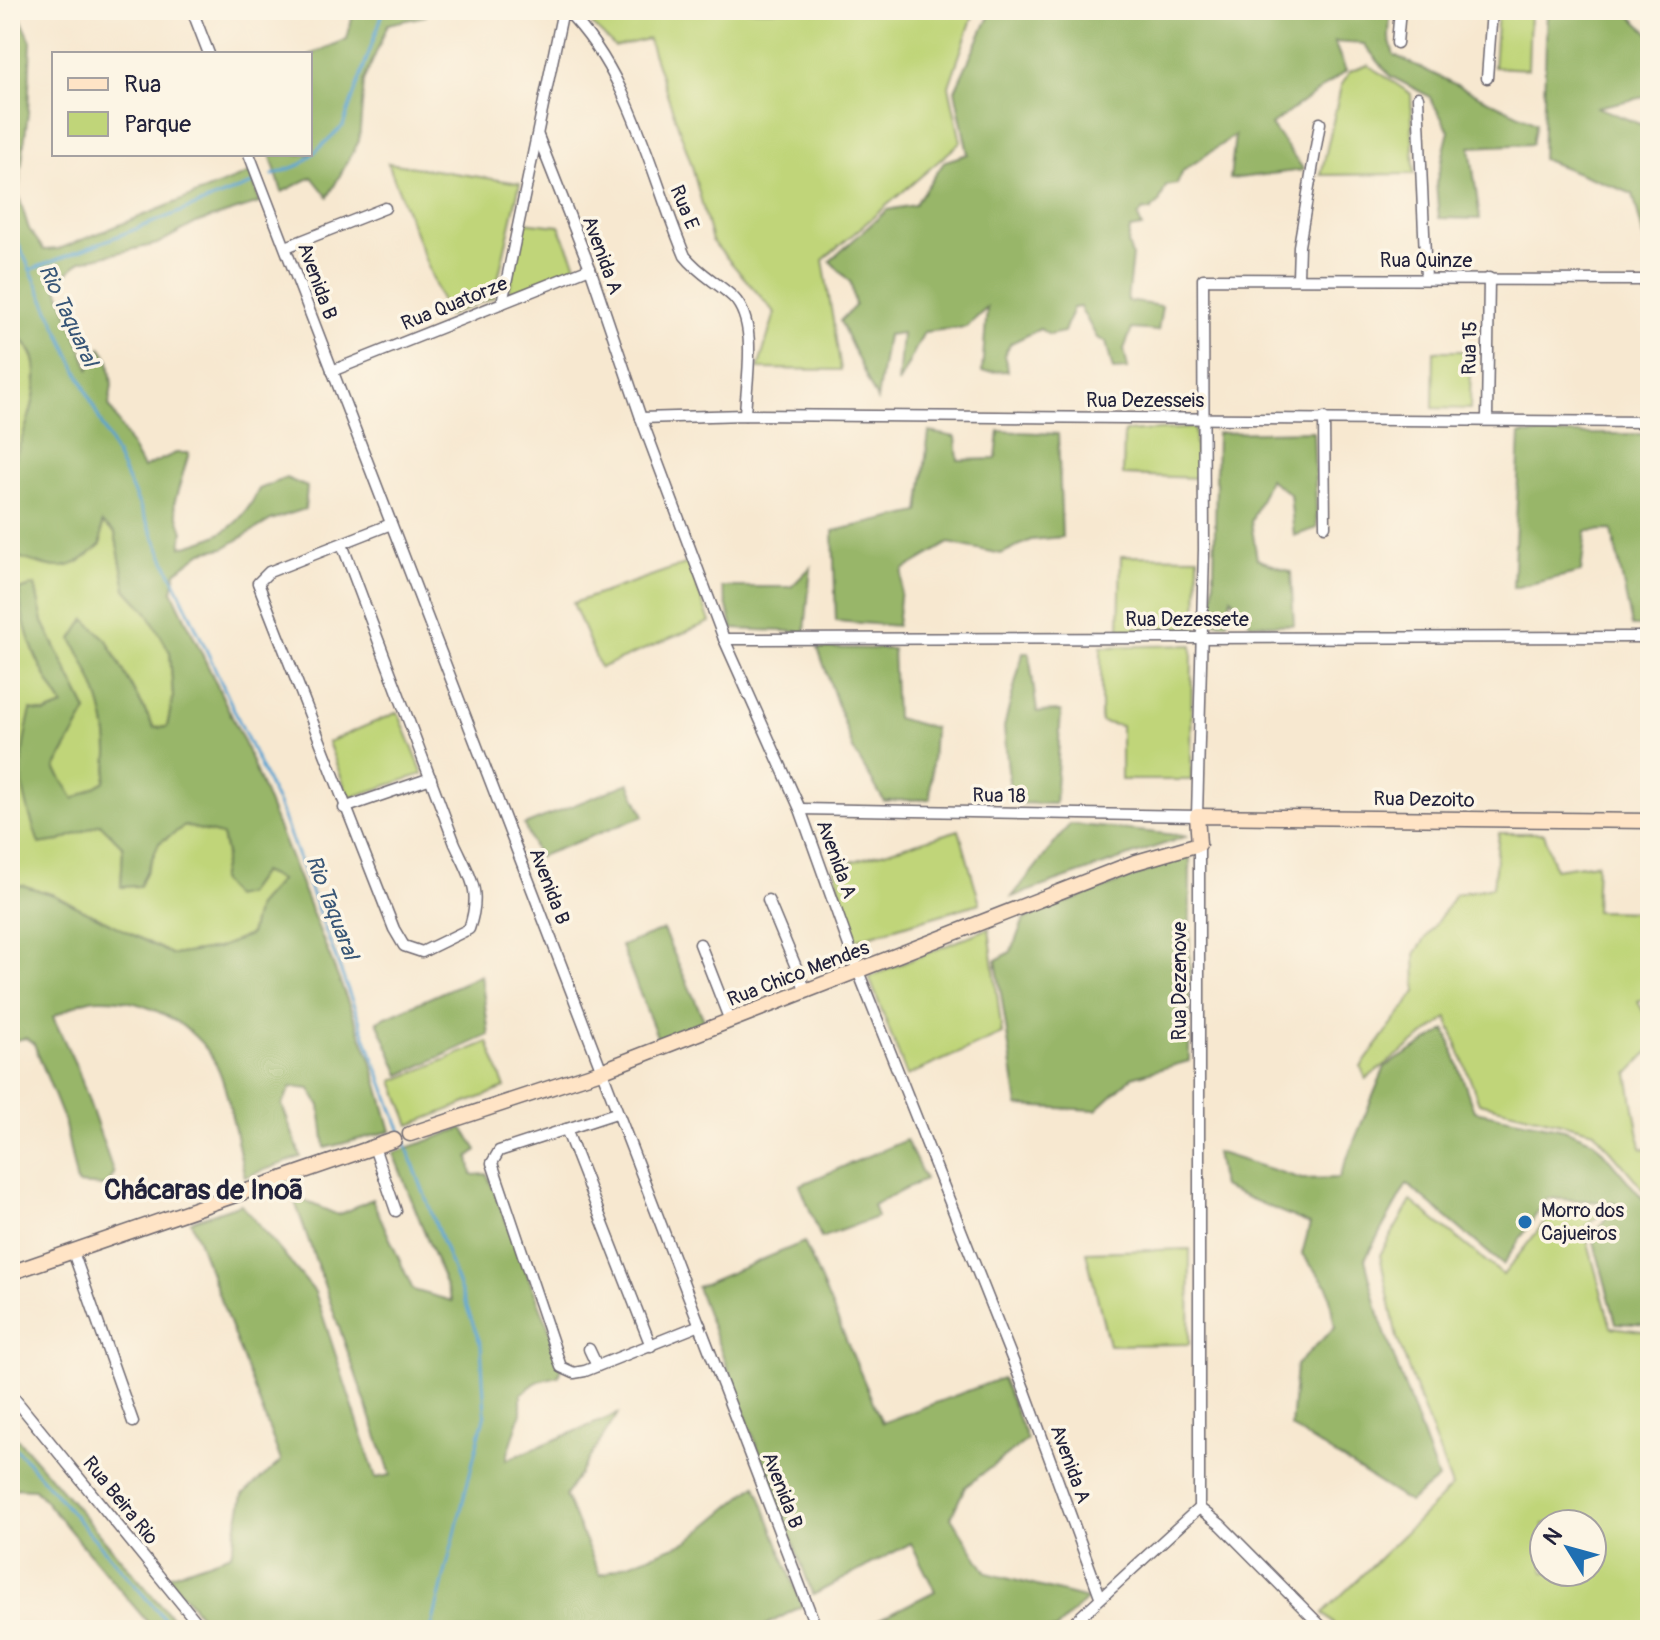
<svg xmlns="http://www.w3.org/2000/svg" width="1660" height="1640" font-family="Pangolin,sans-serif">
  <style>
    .green { fill: #c0d579; stroke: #717c5a; stroke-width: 2; fill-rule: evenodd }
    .forest { fill: #98b669; stroke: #5d6c52; stroke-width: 2 }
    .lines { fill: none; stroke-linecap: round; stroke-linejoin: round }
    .stream { stroke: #59a3d0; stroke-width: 3 }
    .minor-casing { stroke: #6d676f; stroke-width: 13 }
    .secondary-casing { stroke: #6d676f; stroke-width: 17 }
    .minor { stroke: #fff; stroke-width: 10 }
    .secondary { stroke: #ffe4c6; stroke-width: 14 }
    .poi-dot { fill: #1f6fb2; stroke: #fcf5e5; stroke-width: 3 }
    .labels { text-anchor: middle; stroke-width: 7; stroke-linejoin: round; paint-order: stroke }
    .street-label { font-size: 20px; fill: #22223b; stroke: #fcf5e5 }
    .poi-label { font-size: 20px; fill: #22223b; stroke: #fcf5e5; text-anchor: start }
    .water-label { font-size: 22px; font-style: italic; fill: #385677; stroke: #fcf5e5 }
    .district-label { font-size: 28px; font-weight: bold; fill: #22223b; stroke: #fcf5e5 }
  </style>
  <rect width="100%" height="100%" fill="#fcf5e5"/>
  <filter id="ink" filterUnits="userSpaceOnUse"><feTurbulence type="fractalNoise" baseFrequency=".0125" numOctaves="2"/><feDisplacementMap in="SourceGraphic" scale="16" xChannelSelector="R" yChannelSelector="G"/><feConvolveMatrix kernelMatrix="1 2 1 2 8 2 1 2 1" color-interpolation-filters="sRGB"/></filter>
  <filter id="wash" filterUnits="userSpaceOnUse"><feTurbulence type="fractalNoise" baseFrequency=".006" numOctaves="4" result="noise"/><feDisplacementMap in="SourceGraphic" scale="32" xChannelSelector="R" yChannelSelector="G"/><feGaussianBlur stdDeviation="1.8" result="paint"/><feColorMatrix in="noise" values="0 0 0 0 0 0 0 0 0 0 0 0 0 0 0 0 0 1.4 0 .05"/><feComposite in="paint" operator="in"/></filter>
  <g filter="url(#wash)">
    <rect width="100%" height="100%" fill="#f7e8d0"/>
    <!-- green -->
    <g class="green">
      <path d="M 577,10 L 975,10 L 949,86 L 961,142 L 823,260 L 841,370 L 758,369 L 775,313 L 712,241 L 691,163 L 648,39 L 615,47 Z"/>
      <path d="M 1498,10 L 1530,12 L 1528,69 L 1494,67 Z"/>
      <path d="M 1368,65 L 1411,94 L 1414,174 L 1321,175 L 1341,86 L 1350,71 Z"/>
      <path d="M 388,163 L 520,183 L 494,297 L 447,316 Z"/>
      <path d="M 523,222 L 559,226 L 578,269 L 508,297 Z"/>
      <path d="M 10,323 C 16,334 27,343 32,355 C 46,381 19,452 10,479 Z"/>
      <path d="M 1434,351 L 1471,351 L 1470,409 L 1433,408 Z"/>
      <path d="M 1194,428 L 1197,478 L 1123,475 L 1124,432 Z"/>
      <path d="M 101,522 L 115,533 L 126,589 L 147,612 L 170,652 L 173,697 L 167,727 L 154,728 L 141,702 L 92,675 C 104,709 113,746 105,781 L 74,800 L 55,768 L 87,711 L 43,622 L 35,585 L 19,590 C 23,636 39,667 63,706 L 45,713 L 60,841 L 100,823 L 123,847 L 121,887 L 140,885 L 159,843 L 185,826 L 222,835 L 226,854 L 220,880 L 246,894 L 262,872 L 281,880 L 257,906 L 250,935 L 218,948 L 173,955 L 54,895 L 22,885 L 10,886 L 10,531 L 18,557 L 101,544 Z"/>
      <path d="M 1121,556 L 1198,557 L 1197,630 L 1119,630 Z"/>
      <path d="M 688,563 L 710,622 L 600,668 L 573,603 Z"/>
      <path d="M 1192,645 L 1191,780 L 1121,780 L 1121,726 L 1101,722 L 1101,647 Z"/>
      <path d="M 398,712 L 423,774 L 349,798 L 328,742 Z"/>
      <path d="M 959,830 L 980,903 L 855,940 L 834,867 Z"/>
      <path d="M 1499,833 L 1544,833 L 1555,869 L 1597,863 L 1595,911 L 1650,912 L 1650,996 L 1638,1002 L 1650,1024 L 1650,1051 L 1628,1074 L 1641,1148 L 1650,1151 L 1650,1197 L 1594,1131 L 1479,1103 L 1447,1018 L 1366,1079 L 1361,1067 L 1416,992 L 1415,954 L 1456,894 L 1493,887 Z"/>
      <path d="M 989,928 L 1002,1034 L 907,1076 L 869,977 Z"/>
      <path d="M 488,1042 L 505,1088 L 410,1125 L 393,1081 Z"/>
      <path d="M 1411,1201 L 1503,1275 L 1554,1210 L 1601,1213 L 1584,1229 L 1611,1327 L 1650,1332 L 1650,1630 L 1340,1630 L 1323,1613 L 1452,1487 L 1397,1338 L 1380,1255 ZM 1544,1524 L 1592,1524 L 1592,1572 L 1544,1572 Z"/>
      <path d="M 1190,1249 L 1189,1344 L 1109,1345 L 1086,1252 Z"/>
    </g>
    <!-- forest -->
    <g class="forest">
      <path d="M 10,10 L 17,10 L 31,41 L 28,113 L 18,194 L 29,229 L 44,250 L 59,249 L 252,172 L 259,203 L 196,223 L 157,244 L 81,261 L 56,283 L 89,369 L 101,348 L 109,360 L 112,385 L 109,405 L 143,468 L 176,453 L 189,453 L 174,504 L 183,532 L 181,547 C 220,538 241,527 259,489 L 286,478 L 307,487 L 305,509 L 271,520 L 224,548 L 202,552 L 176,572 L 172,591 L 244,742 L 371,1060 L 391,1131 L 325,1148 L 320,1106 L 310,1089 L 291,1087 L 282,1105 L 301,1157 L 245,1177 C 238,1149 228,1086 216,1064 C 194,1023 143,997 98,999 C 83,999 66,1011 53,1017 L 78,1070 L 114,1174 L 106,1186 L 77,1184 L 64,1120 L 34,1044 L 26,1038 L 10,1041 L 10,886 L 22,885 L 54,895 L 173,955 L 218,948 L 250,935 L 257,906 L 280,880 L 262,872 L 246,894 L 233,897 L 220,880 L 226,854 L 222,835 L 185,826 L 159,843 L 140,886 L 121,887 L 123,847 L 100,824 L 60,841 L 39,844 C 20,787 16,769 31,710 L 45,713 L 63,706 C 39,667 23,636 19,590 L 35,585 L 43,622 L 87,711 L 55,768 L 74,799 L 105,781 C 116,731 96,683 72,639 L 85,619 L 107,640 L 154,728 L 167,727 L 173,697 L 170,652 L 147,612 L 126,589 L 115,533 L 102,523 L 101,544 C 68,575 59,570 18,557 C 11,533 5,504 10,478 C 17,441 44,398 34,359 C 31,346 16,335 10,323 Z"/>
      <path d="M 354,10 L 426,10 L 426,16 L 388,24 L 364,81 L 359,141 L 328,197 L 312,177 L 282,192 L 270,154 L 310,154 L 310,55 L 347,39 Z"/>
      <path d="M 992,10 L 1390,10 L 1389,38 L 1394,55 L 1536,123 L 1532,144 L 1470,147 L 1480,219 L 1439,218 L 1436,183 L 1449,131 L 1429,96 L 1390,76 L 1364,44 L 1334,42 L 1346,71 L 1271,125 L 1304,170 L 1230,179 L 1235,135 L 1183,171 L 1177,184 L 1166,186 L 1159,203 L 1150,211 L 1143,210 L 1138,217 L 1142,227 L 1130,229 L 1128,244 L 1132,256 L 1127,301 L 1162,306 L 1158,331 L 1132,329 L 1124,349 L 1128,369 L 1113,370 L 1106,342 L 1097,338 L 1080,307 L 1073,308 L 1064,332 L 1049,335 L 1040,329 L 1011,343 L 1004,355 L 1008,371 L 982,372 L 987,308 L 966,327 L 924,332 L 898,384 L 902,333 L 887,335 L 877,400 L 840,321 L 855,306 L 851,283 L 830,261 L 887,210 L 914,205 L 945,161 L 968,154 L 955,90 Z"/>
      <path d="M 1547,10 L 1624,10 L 1650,34 L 1650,96 L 1597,107 L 1650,128 L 1650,263 L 1633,194 L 1542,159 Z"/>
      <path d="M 999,431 L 1058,434 L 1062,537 L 1031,540 L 1001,554 L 949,543 L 903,570 L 897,626 L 836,621 L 833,531 L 919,512 L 929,432 L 956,437 L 958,460 L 996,459 Z"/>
      <path d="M 1313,431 L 1317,528 L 1294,536 L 1290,494 L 1269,479 L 1251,522 L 1257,559 L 1291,572 L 1294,625 L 1251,624 L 1231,597 L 1227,623 L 1213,622 L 1217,433 Z"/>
      <path d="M 1520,434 L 1650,434 L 1650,626 L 1632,626 L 1612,530 L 1586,531 L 1581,572 L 1513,588 Z"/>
      <path d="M 811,567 L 805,632 L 733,629 L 722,587 L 791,587 Z"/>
      <path d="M 818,648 L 893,649 L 896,718 L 934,728 L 930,799 L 884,801 L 853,749 Z"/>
      <path d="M 1023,653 L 1029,653 L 1037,712 L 1061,711 L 1055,804 L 1011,803 L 1004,727 Z"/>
      <path d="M 629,783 L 644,816 L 538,857 L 524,825 Z"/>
      <path d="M 1070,824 L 1187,836 L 1012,897 Z"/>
      <path d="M 1190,855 L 1189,1061 L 1132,1077 L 1096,1110 L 1018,1106 L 996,960 L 1011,952 L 1024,919 Z"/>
      <path d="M 663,930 L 705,1022 L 658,1039 L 621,946 Z"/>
      <path d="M 481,975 L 489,1035 L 400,1075 L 377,1021 Z"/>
      <path d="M 1446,1030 L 1474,1111 L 1564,1129 L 1594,1141 L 1650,1207 L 1650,1325 L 1616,1323 L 1593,1238 L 1615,1203 L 1547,1198 L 1503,1265 L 1407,1184 L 1365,1259 L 1380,1319 L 1438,1479 L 1409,1502 L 1291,1427 L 1296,1365 L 1335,1327 L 1328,1287 L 1302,1254 L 1310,1224 L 1222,1187 L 1216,1152 L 1302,1179 L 1339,1178 L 1385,1067 Z"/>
      <path d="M 463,1128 L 477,1150 L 469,1157 L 472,1175 L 487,1174 L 562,1360 L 559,1376 L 538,1381 L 521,1394 L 521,1413 L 506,1460 L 618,1414 L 565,1496 L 600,1575 L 688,1541 L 756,1485 L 802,1606 L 757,1630 L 212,1630 L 168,1576 L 231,1554 L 243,1495 L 281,1461 L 191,1221 L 241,1204 L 315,1292 L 376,1478 L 391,1475 L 293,1196 L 338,1215 L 372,1199 L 413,1290 L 452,1301 L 393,1153 Z"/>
      <path d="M 906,1140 L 925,1179 L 873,1205 L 877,1217 L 821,1238 L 800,1185 Z"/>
      <path d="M 804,1242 L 882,1423 L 1002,1378 L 1027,1440 L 965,1487 L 951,1517 L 987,1573 L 1087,1599 L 1055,1630 L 858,1630 L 935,1591 L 911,1543 L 813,1595 L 697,1287 Z"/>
      <path d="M 10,1430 L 182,1630 L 154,1630 L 35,1489 L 10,1488 Z"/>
    </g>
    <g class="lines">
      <!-- stream -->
      <g class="stream">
        <path d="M 273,175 L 302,164 L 343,126 L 384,10"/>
        <path d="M 10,226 L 280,809 L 481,1345 L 485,1413 L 431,1630"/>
        <path d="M 30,270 L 252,184"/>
        <path d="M 10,1442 L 174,1630"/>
      </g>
    </g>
  </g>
  <g filter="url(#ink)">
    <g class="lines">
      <!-- minor casing -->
      <g class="minor-casing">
        <g id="minor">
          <path d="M 192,10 L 209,54"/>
          <path d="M 566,10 C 631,74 650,173 685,256 C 699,274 717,282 733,297 C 759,323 746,381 745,415"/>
          <path d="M 1397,43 L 1400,10"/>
          <path d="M 1487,78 L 1492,10"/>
          <path d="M 1418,97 L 1426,278"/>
          <path d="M 538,136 L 590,268 L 641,418 L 724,639 L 800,809 L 858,971 L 1025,1391 L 1100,1596"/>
          <path d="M 249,154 L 817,1630"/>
          <path d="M 286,247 L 385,208"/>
          <path d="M 1298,277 L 1299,246 L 1320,123"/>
          <path d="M 502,303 L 563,10"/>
          <path d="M 332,371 L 590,268"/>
          <path d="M 641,418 L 745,415 L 1650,422"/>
          <path d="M 1324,418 L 1325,526"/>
          <path d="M 1487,419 L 1489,278"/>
          <path d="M 342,544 L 455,844 C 471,878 482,891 469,929 L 422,952 L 404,946 L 394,929 L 258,583 L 269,572 L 391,524"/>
          <path d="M 724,639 L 1650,637"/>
          <path d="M 344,808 L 431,778"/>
          <path d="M 800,809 L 1197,816 L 1204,550 L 1203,279 L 1650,280"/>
          <path d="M 1199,844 L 1199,1508 L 1221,1525 L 1325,1630"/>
          <path d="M 768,900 L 806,991"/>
          <path d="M 700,944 L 730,1021"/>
          <path d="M 616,1113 L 499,1151 L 492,1163 L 561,1367 L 574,1373 L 585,1371 L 700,1325"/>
          <path d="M 566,1129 L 651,1346"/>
          <path d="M 374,1147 L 396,1211"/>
          <path d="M 73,1252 L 133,1422"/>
          <path d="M 589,1349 L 597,1366"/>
          <path d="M 10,1393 L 203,1630"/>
          <path d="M 1066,1630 L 1199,1508"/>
        </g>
      </g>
      <!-- secondary casing -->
      <g class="secondary-casing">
        <g id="secondary">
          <path d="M 410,1134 L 601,1071 L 1133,863 L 1199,844 L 1197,816 L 1650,821"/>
          <path d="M 10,1273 L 394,1140"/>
        </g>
      </g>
      <!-- minor -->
      <use href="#minor" class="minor"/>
      <!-- secondary -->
      <use href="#secondary" class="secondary"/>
    </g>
  </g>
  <!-- markers -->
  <circle class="poi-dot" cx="1525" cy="1222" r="8"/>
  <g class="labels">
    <!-- street labels -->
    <g class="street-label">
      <text transform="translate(685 207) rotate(68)" y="7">Rua E</text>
      <text transform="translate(603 255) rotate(70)" y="7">Avenida A</text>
      <text x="1426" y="267">Rua Quinze</text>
      <text transform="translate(318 281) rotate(70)" y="7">Avenida B</text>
      <text transform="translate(454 303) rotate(-22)" y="7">Rua Quatorze</text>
      <text transform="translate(1469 348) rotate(-89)" y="7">Rua 15</text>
      <text x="1145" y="407">Rua Dezesseis</text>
      <text x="1187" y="626">Rua Dezessete</text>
      <text transform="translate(999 795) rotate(1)" y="7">Rua 18</text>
      <text transform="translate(1424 799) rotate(1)" y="7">Rua Dezoito</text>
      <text transform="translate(837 859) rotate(70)" y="7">Avenida A</text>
      <text transform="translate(550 886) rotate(69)" y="7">Avenida B</text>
      <text transform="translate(798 973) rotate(-21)" y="7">Rua Chico Mendes</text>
      <text transform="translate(1179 981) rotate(-90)" y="7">Rua Dezenove</text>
      <text transform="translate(1071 1464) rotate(70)" y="7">Avenida A</text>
      <text transform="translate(783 1490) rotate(69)" y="7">Avenida B</text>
      <text transform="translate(121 1500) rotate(51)" y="7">Rua Beira Rio</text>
    </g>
    <!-- poi labels -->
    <g class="poi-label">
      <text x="1541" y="1217">Morro dos<tspan x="1541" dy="23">Cajueiros</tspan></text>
    </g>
    <!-- water labels -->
    <g class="water-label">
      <text transform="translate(69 315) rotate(65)" y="8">Rio Taquaral</text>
      <text transform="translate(333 907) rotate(69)" y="8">Rio Taquaral</text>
    </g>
    <!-- district labels -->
    <g class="district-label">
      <text x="204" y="1199">Chácaras de Inoã</text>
    </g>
  </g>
  <!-- margin -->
  <rect width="1660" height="1640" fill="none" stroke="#fcf5e5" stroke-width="40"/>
  <!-- legend -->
  <rect x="52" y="52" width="260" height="104" fill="#fcf5e5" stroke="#a5a1a1" stroke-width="2"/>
  <rect x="68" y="78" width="40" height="12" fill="#ffe4c6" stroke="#a5a1a1" stroke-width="2"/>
  <text x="124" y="92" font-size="24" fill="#22223b">Rua</text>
  <rect x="68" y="112" width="40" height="24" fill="#c0d579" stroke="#a5a1a1" stroke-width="2"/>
  <text x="124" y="132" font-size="24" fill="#22223b">Parque</text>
  <!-- north arrow -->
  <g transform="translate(1568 1548) rotate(307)"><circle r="38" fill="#fcf5e5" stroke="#a5a1a1" stroke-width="2"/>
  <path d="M0-6L14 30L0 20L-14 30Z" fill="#1f6fb2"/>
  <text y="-12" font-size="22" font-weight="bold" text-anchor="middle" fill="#22223b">N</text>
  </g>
</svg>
